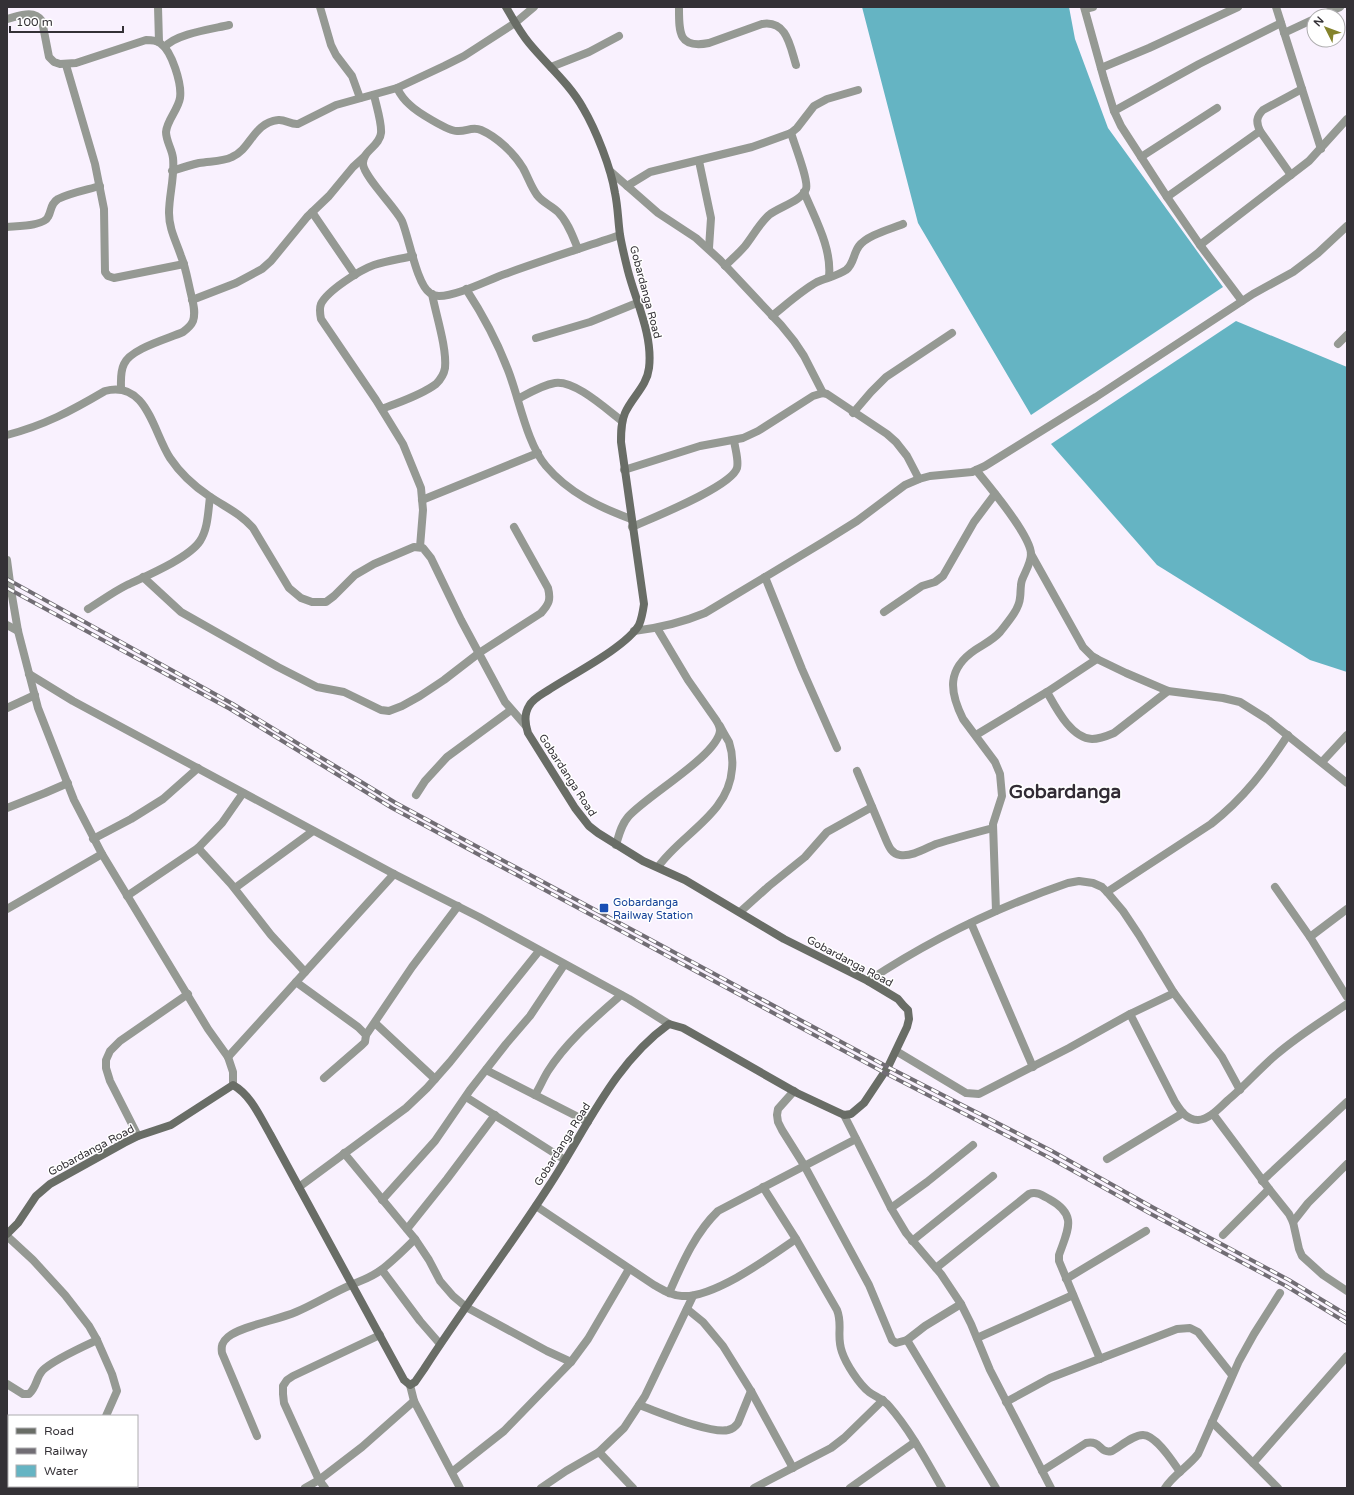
<svg xmlns="http://www.w3.org/2000/svg" width="1354" height="1495" font-family="'Varela Round',sans-serif">
  <style>
    .water { fill: #65b4c3 }
    .lines { fill: none; stroke-linecap: round; stroke-linejoin: round }
    .minor { stroke: #959993; stroke-width: 8 }
    .secondary { stroke: #696d66; stroke-width: 8 }
    .rail-casing { stroke: #716d74; stroke-width: 4 }
    .rail { stroke: #fff; stroke-width: 2.5; stroke-dasharray: 8; stroke-linecap: butt }
    .transit-dot { fill: #1a4fb4; stroke: #fff; stroke-width: 1.5 }
    .labels { text-anchor: middle; stroke-width: 3; stroke-linejoin: round; paint-order: stroke }
    .street-label { font-size: 11px; fill: #343136; stroke: #fff }
    .transit-label { font-size: 11px; fill: #164399; stroke: #fff; text-anchor: start }
    .town-label { font-size: 19px; font-weight: bold; fill: #322c35; stroke: #fff }
  </style>
  <rect width="100%" height="100%" fill="#f9f1fe"/>
  <!-- water -->
  <g class="water">
    <path d="M 862,7 L 1069,7 L 1075,39 L 1108,128 L 1223,287 L 1031,415 L 918,223 Z"/>
    <path d="M 1236,321 L 1347,367 L 1347,672 L 1310,660 L 1157,565 L 1051,444 Z"/>
  </g>
  <g class="lines">
    <!-- minor -->
    <g class="minor">
      <path d="M 158,7 L 159,42"/>
      <path d="M 320,7 L 331,45 L 336,55 L 352,76 L 360,98"/>
      <path d="M 679,7 C 679,32 678,49 709,43 L 762,24 C 787,20 790,46 796,65"/>
      <path d="M 1084,7 L 1104,79 L 1114,111 L 1121,126 L 1167,197 L 1200,245 L 1242,301"/>
      <path d="M 1276,7 L 1321,149"/>
      <path d="M 1085,9 L 1093,7"/>
      <path d="M 1320,16 L 1340,7"/>
      <path d="M 7,19 C 19,16 34,9 42,21 L 49,57 L 54,62 L 60,64 L 76,63 L 146,40 C 151,40 156,40 160,43 C 172,51 182,84 180,98 C 178,110 167,120 166,132 C 166,141 172,149 173,158 C 175,176 169,195 169,213 C 169,229 176,241 181,256 C 186,268 188,282 191,294 C 193,303 196,312 193,321 C 191,326 187,329 183,332 C 167,339 130,349 124,364 C 120,372 121,381 121,389"/>
      <path d="M 1284,33 L 1314,19"/>
      <path d="M 165,47 C 175,34 212,29 229,25"/>
      <path d="M 66,65 L 95,164 L 104,209 L 105,272 L 108,276 L 114,278 L 184,264"/>
      <path d="M 551,67 L 589,52 L 619,36"/>
      <path d="M 1101,68 L 1149,48 L 1238,7"/>
      <path d="M 397,88 C 400,94 404,100 410,105 C 417,112 448,131 457,131 C 466,132 472,126 481,130 C 497,137 514,153 523,168 C 528,177 531,187 537,195 C 543,203 551,205 558,212 C 568,222 573,237 578,249"/>
      <path d="M 374,95 C 376,105 382,123 381,133 C 380,146 362,151 363,164 C 364,177 395,207 402,221 C 409,238 417,285 430,293 C 433,295 436,296 439,296 C 457,296 488,280 505,274 C 543,260 582,248 620,235"/>
      <path d="M 1114,111 L 1199,64 L 1281,23"/>
      <path d="M 1141,157 L 1217,108"/>
      <path d="M 699,161 L 711,218 L 709,248"/>
      <path d="M 172,171 C 181,168 190,165 199,163 C 210,161 222,162 232,157 C 251,149 253,123 278,120 C 285,119 291,125 298,124 L 336,105 L 397,88 L 444,66 L 464,56 L 515,23 L 534,7"/>
      <path d="M 610,171 L 658,213 L 696,238 L 720,260 L 781,325 L 794,341 L 804,356 L 823,393"/>
      <path d="M 1291,175 L 1260,131 C 1256,122 1256,117 1263,110 L 1302,89"/>
      <path d="M 627,186 L 650,172 L 752,147 L 791,133 L 797,128 L 814,106 L 827,99 L 858,90"/>
      <path d="M 804,192 C 815,219 832,248 829,277"/>
      <path d="M 1167,197 L 1260,131"/>
      <path d="M 312,212 L 355,275"/>
      <path d="M 7,227 C 16,226 44,226 48,217 C 52,210 50,204 58,199 C 70,193 86,190 100,186"/>
      <path d="M 1200,245 L 1309,161 L 1347,119"/>
      <path d="M 413,256 C 400,259 386,261 374,265 C 360,270 327,291 321,304 C 319,309 320,314 321,319 L 376,400 L 403,444 L 421,488 L 423,510 L 420,547"/>
      <path d="M 725,266 C 732,259 739,253 745,246 C 753,236 759,224 769,215 C 779,207 802,201 806,189 C 809,181 794,143 791,133"/>
      <path d="M 466,289 C 483,315 497,341 508,370 C 519,398 527,444 546,466 C 569,493 599,507 631,519"/>
      <path d="M 192,300 L 236,283 L 262,269 L 271,261 L 307,217 L 329,196 L 353,167 L 364,157"/>
      <path d="M 772,316 C 787,304 801,291 817,282 C 826,278 837,276 846,270 C 854,264 853,254 859,246 C 867,235 891,229 903,224"/>
      <path d="M 536,338 L 590,322 L 637,303"/>
      <path d="M 1338,344 L 1347,335"/>
      <path d="M 518,399 C 529,393 542,385 555,383 C 575,380 606,409 622,421"/>
      <path d="M 382,409 C 399,402 420,396 436,384 C 440,380 444,374 445,368 C 447,348 436,315 432,294"/>
      <path d="M 853,413 L 871,392 L 886,377 L 952,333"/>
      <path d="M 7,435 C 45,425 71,411 105,391 C 147,380 153,432 170,458 C 180,473 194,486 209,496 C 225,507 240,513 253,528 L 289,588 L 301,598 L 312,602 L 326,602 L 334,596 L 355,575 L 374,564 L 414,547 L 423,548 L 431,558 L 461,620 L 505,702 L 526,726"/>
      <path d="M 624,470 L 700,446 L 743,438 L 758,431 L 813,396 L 823,393 L 827,394 L 887,434 L 896,442 L 907,456 L 919,479"/>
      <path d="M 976,470 C 989,486 1031,536 1031,554 C 1031,563 1025,572 1022,580 C 1020,586 1021,592 1020,598 C 1019,610 1007,623 1000,632 C 993,640 984,644 975,650 C 947,669 949,691 963,719 L 995,762 L 1000,774 L 1002,796 L 993,824 L 996,911"/>
      <path d="M 422,500 L 538,453"/>
      <path d="M 632,527 C 652,518 731,487 737,468 C 739,460 735,449 734,440"/>
      <path d="M 1031,554 L 1083,647 L 1092,656 L 1097,659 L 1126,673 L 1168,691 L 1223,698 L 1240,702 L 1267,719 L 1347,783"/>
      <path d="M 7,560 L 11,590 L 18,631 L 38,708 L 74,800 L 102,854 L 208,1029 L 228,1057 L 233,1072 L 233,1085"/>
      <path d="M 143,577 L 181,612 L 278,667 L 317,687 L 344,692 L 381,710 L 389,711 L 402,706 L 420,696 L 444,680 L 479,653 L 541,613 C 549,604 551,600 548,588 L 514,527"/>
      <path d="M 765,577 L 802,669 L 837,748"/>
      <path d="M 88,609 C 101,601 113,592 127,585 C 146,576 189,558 200,541 C 208,529 208,512 210,497"/>
      <path d="M 884,612 L 922,586 L 935,582 L 943,576 L 974,522 L 995,494"/>
      <path d="M 7,625 L 18,631"/>
      <path d="M 634,631 C 659,628 681,623 705,613 L 825,541 L 857,521 L 905,485 L 919,479 L 930,476 L 972,472 L 985,466 L 1096,397 L 1253,294 L 1293,272 L 1318,253 L 1347,226"/>
      <path d="M 29,674 L 73,701 L 394,874 L 479,917 L 629,999 L 669,1024"/>
      <path d="M 1047,692 C 1056,708 1071,738 1092,739 C 1100,739 1107,736 1114,733 L 1168,691"/>
      <path d="M 7,708 L 35,695"/>
      <path d="M 976,735 L 1047,692 L 1097,659"/>
      <path d="M 1322,762 L 1347,735"/>
      <path d="M 857,771 L 886,840 C 889,847 892,854 900,855 C 912,857 926,848 936,844 C 955,838 974,833 993,828"/>
      <path d="M 416,795 L 425,781 L 447,757 L 511,710"/>
      <path d="M 7,808 L 45,793 L 68,783"/>
      <path d="M 93,839 L 131,819 L 163,799 L 198,768"/>
      <path d="M 616,845 C 619,835 621,825 628,817 C 646,796 717,756 720,731 C 720,727 718,723 716,720 L 688,680 L 657,628"/>
      <path d="M 198,848 L 231,884 L 271,935 L 305,972"/>
      <path d="M 658,867 C 681,834 729,814 732,769 C 733,760 732,751 729,742 C 726,737 723,732 720,726"/>
      <path d="M 1275,887 L 1310,937 L 1347,997"/>
      <path d="M 235,888 L 313,831"/>
      <path d="M 1107,892 L 1211,824 C 1244,798 1265,770 1288,735"/>
      <path d="M 127,896 L 198,848 L 222,823 L 243,793"/>
      <path d="M 7,909 L 102,854"/>
      <path d="M 740,912 L 769,886 L 805,857 L 827,832 L 872,807"/>
      <path d="M 971,923 L 1033,1067"/>
      <path d="M 1310,937 L 1347,909"/>
      <path d="M 868,981 C 930,940 998,907 1068,883 L 1079,881 L 1093,883 L 1102,887 L 1107,892 L 1123,911 L 1139,935 L 1174,993 L 1222,1057 L 1240,1090"/>
      <path d="M 296,982 L 358,1027 L 366,1035 L 365,1042 L 362,1045 L 324,1078"/>
      <path d="M 1130,1014 L 1175,1102 C 1180,1110 1186,1120 1198,1120 C 1210,1119 1219,1108 1228,1100 C 1245,1086 1260,1068 1277,1054 C 1299,1035 1324,1020 1347,1004"/>
      <path d="M 375,1023 L 435,1079"/>
      <path d="M 366,1035 L 412,967 L 458,906"/>
      <path d="M 896,1051 L 966,1093 L 979,1094 L 1069,1048 L 1130,1014 L 1174,993"/>
      <path d="M 228,1057 L 394,874"/>
      <path d="M 486,1070 L 588,1122"/>
      <path d="M 794,1091 L 778,1109 L 777,1115 L 778,1122 L 782,1130 L 804,1165 L 869,1285 L 892,1340 L 896,1343 L 907,1340 L 925,1326 L 961,1304"/>
      <path d="M 535,1095 C 540,1087 543,1079 548,1071 C 567,1041 595,1018 621,995"/>
      <path d="M 466,1097 L 565,1160"/>
      <path d="M 1213,1114 L 1269,1189 L 1289,1214 L 1293,1222 L 1299,1249 L 1302,1256 L 1323,1275 L 1347,1291"/>
      <path d="M 844,1115 L 891,1208 L 906,1233 L 941,1274 L 961,1304 L 971,1324 L 990,1370 L 1051,1488"/>
      <path d="M 138,1136 L 110,1081 L 106,1068 L 106,1060 L 110,1051 L 120,1041 L 188,994"/>
      <path d="M 344,1153 L 415,1239 L 429,1260 L 440,1281 L 453,1296 L 466,1307 L 547,1351 L 571,1362"/>
      <path d="M 1107,1159 L 1183,1113"/>
      <path d="M 1262,1181 L 1347,1102"/>
      <path d="M 299,1187 L 406,1108 L 427,1088 L 450,1062 L 539,951"/>
      <path d="M 763,1187 L 796,1239 L 837,1310 C 843,1325 836,1336 842,1352 C 846,1364 859,1384 869,1392 C 876,1397 883,1399 889,1406 C 910,1430 926,1460 942,1488"/>
      <path d="M 382,1200 L 435,1141 L 470,1090 L 506,1044 L 530,1016 L 564,965"/>
      <path d="M 536,1206 L 654,1285 C 663,1290 672,1296 682,1296 C 714,1298 770,1257 796,1239"/>
      <path d="M 891,1208 L 927,1182 L 973,1145"/>
      <path d="M 1293,1222 L 1308,1203 L 1347,1164"/>
      <path d="M 407,1229 L 447,1179 L 495,1115"/>
      <path d="M 1223,1235 L 1269,1189"/>
      <path d="M 7,1236 L 33,1260 L 65,1295 L 89,1326 L 97,1340 L 112,1374 L 117,1391 L 106,1416"/>
      <path d="M 912,1241 L 993,1176"/>
      <path d="M 936,1268 L 1029,1194 C 1036,1191 1042,1195 1049,1199 C 1078,1215 1068,1229 1059,1255 L 1059,1261 L 1100,1359"/>
      <path d="M 382,1270 L 420,1321 L 440,1344"/>
      <path d="M 1066,1279 L 1146,1231"/>
      <path d="M 669,1293 C 682,1264 695,1233 718,1211 L 856,1139"/>
      <path d="M 687,1309 L 703,1322 L 723,1346 L 751,1391 L 793,1468"/>
      <path d="M 977,1338 L 1073,1295"/>
      <path d="M 907,1340 L 996,1488"/>
      <path d="M 7,1384 L 23,1394 L 29,1394 C 37,1387 36,1377 43,1370 C 53,1360 82,1347 97,1340"/>
      <path d="M 410,1385 L 414,1401 L 460,1488"/>
      <path d="M 1006,1402 L 1050,1378 L 1177,1329 L 1190,1328 L 1198,1332 L 1232,1375"/>
      <path d="M 639,1405 C 659,1412 710,1434 728,1430 C 732,1429 736,1426 738,1423 L 751,1391"/>
      <path d="M 1212,1422 L 1278,1488"/>
      <path d="M 257,1436 L 222,1353 C 221,1346 222,1342 228,1337 C 241,1326 278,1320 296,1312 C 315,1304 332,1293 351,1285 C 362,1280 372,1277 381,1270 C 393,1261 404,1250 415,1239"/>
      <path d="M 599,1452 L 633,1488"/>
      <path d="M 1253,1463 L 1347,1356"/>
      <path d="M 1042,1471 L 1086,1443 C 1102,1440 1099,1454 1112,1451 C 1121,1446 1133,1435 1143,1435 C 1156,1435 1173,1462 1180,1472"/>
      <path d="M 452,1472 L 504,1431 L 571,1362 L 588,1339 L 629,1269"/>
      <path d="M 85,1486 L 88,1488"/>
      <path d="M 72,1488 L 73,1486"/>
      <path d="M 305,1488 L 319,1480 L 362,1447 L 414,1401"/>
      <path d="M 325,1488 L 319,1480 L 284,1403 L 283,1394 L 283,1386 L 287,1380 L 293,1376 L 380,1335"/>
      <path d="M 541,1488 L 566,1471 L 599,1452 L 624,1428 L 645,1396 L 693,1296"/>
      <path d="M 754,1488 L 831,1448 L 844,1438 L 883,1400"/>
      <path d="M 850,1488 L 915,1442"/>
      <path d="M 1165,1488 C 1173,1475 1188,1467 1198,1454 L 1239,1361 L 1254,1334 L 1280,1293"/>
    </g>
    <!-- secondary -->
    <path class="secondary" d="M 7,1234 L 18,1223 L 36,1196 L 50,1184 L 124,1143 L 138,1136 L 171,1125 L 233,1085 C 251,1095 260,1117 270,1134 L 404,1380 L 410,1385 L 415,1382 L 424,1369 C 464,1307 509,1248 549,1186 C 586,1130 613,1064 669,1024 L 683,1028 L 797,1093 L 844,1115 L 851,1114 L 864,1103 L 888,1067 L 907,1027 L 909,1019 L 908,1010 L 903,1005 L 898,999 L 868,981 L 784,939 L 685,880 L 643,861 L 598,833 L 589,826 L 575,808 L 528,733 C 525,724 524,714 529,706 C 533,698 543,694 550,689 C 573,674 626,647 639,625 C 642,618 643,611 644,604 L 621,442 C 621,432 621,422 625,413 C 632,397 647,386 649,368 C 653,335 636,302 628,271 C 625,259 622,247 620,235 C 618,221 618,207 615,193 C 611,168 596,130 583,108 C 569,83 547,65 529,43 C 520,32 513,19 506,7"/>
    <!-- rail casing -->
    <g class="rail-casing">
      <g id="rail">
        <path d="M 7,579 L 233,704 L 396,803 L 888,1067 L 1052,1151 L 1154,1208 L 1289,1280 L 1347,1315"/>
        <path d="M 7,588 L 230,709 L 392,808 L 885,1073 L 1048,1157 L 1151,1214 L 1286,1286 L 1347,1323"/>
      </g>
    </g>
    <!-- rail -->
    <use href="#rail" class="rail"/>
  </g>
  <!-- markers -->
  <rect class="transit-dot" x="599" y="903" width="10" height="10" rx="2"/>
  <g class="labels">
    <!-- street labels -->
    <g class="street-label">
      <text transform="translate(646 292) rotate(75)" y="4">Gobardanga Road</text>
      <text transform="translate(568 775) rotate(57)" y="4">Gobardanga Road</text>
      <text transform="translate(850 961) rotate(28)" y="4">Gobardanga Road</text>
      <text transform="translate(562 1144) rotate(-58)" y="4">Gobardanga Road</text>
      <text transform="translate(91 1150) rotate(-28)" y="4">Gobardanga Road</text>
    </g>
    <!-- transit labels -->
    <g class="transit-label">
      <text x="613" y="906">Gobardanga<tspan x="613" dy="13">Railway Station</tspan></text>
    </g>
    <!-- town labels -->
    <g class="town-label">
      <text x="1065" y="798">Gobardanga</text>
    </g>
  </g>
  <!-- border -->
  <rect width="1354" height="1495" fill="none" stroke="#343136" stroke-width="16"/>
  <!-- legend -->
  <rect x="8" y="1415" width="130" height="72" fill="#ffffff" stroke="#aeadaf"/>
  <rect x="16" y="1428" width="20" height="6" fill="#696d66" stroke="#aeadaf"/>
  <text x="44" y="1435" font-size="12" fill="#343136">Road</text>
  <rect x="16" y="1448" width="20" height="6" fill="#716d74" stroke="#aeadaf"/>
  <text x="44" y="1455" font-size="12" fill="#343136">Railway</text>
  <rect x="16" y="1465" width="20" height="12" fill="#65b4c3" stroke="#aeadaf"/>
  <text x="44" y="1475" font-size="12" fill="#343136">Water</text>
  <!-- north arrow -->
  <g transform="translate(1326 28) rotate(312)"><circle r="19" fill="#ffffff" stroke="#aeadaf"/>
  <path d="M0-3L7 15L0 10L-7 15Z" fill="#84832c"/>
  <text y="-6" font-size="11" font-weight="bold" text-anchor="middle" fill="#343136">N</text>
  </g>
  <!-- scale -->
  <path d="M10 26v6h113v-6" fill="none" stroke="#343136" stroke-width="2"/>
  <text x="16" y="26" font-size="12" fill="#343136" stroke="#ffffff" stroke-width="3" paint-order="stroke">100 m</text>
</svg>
